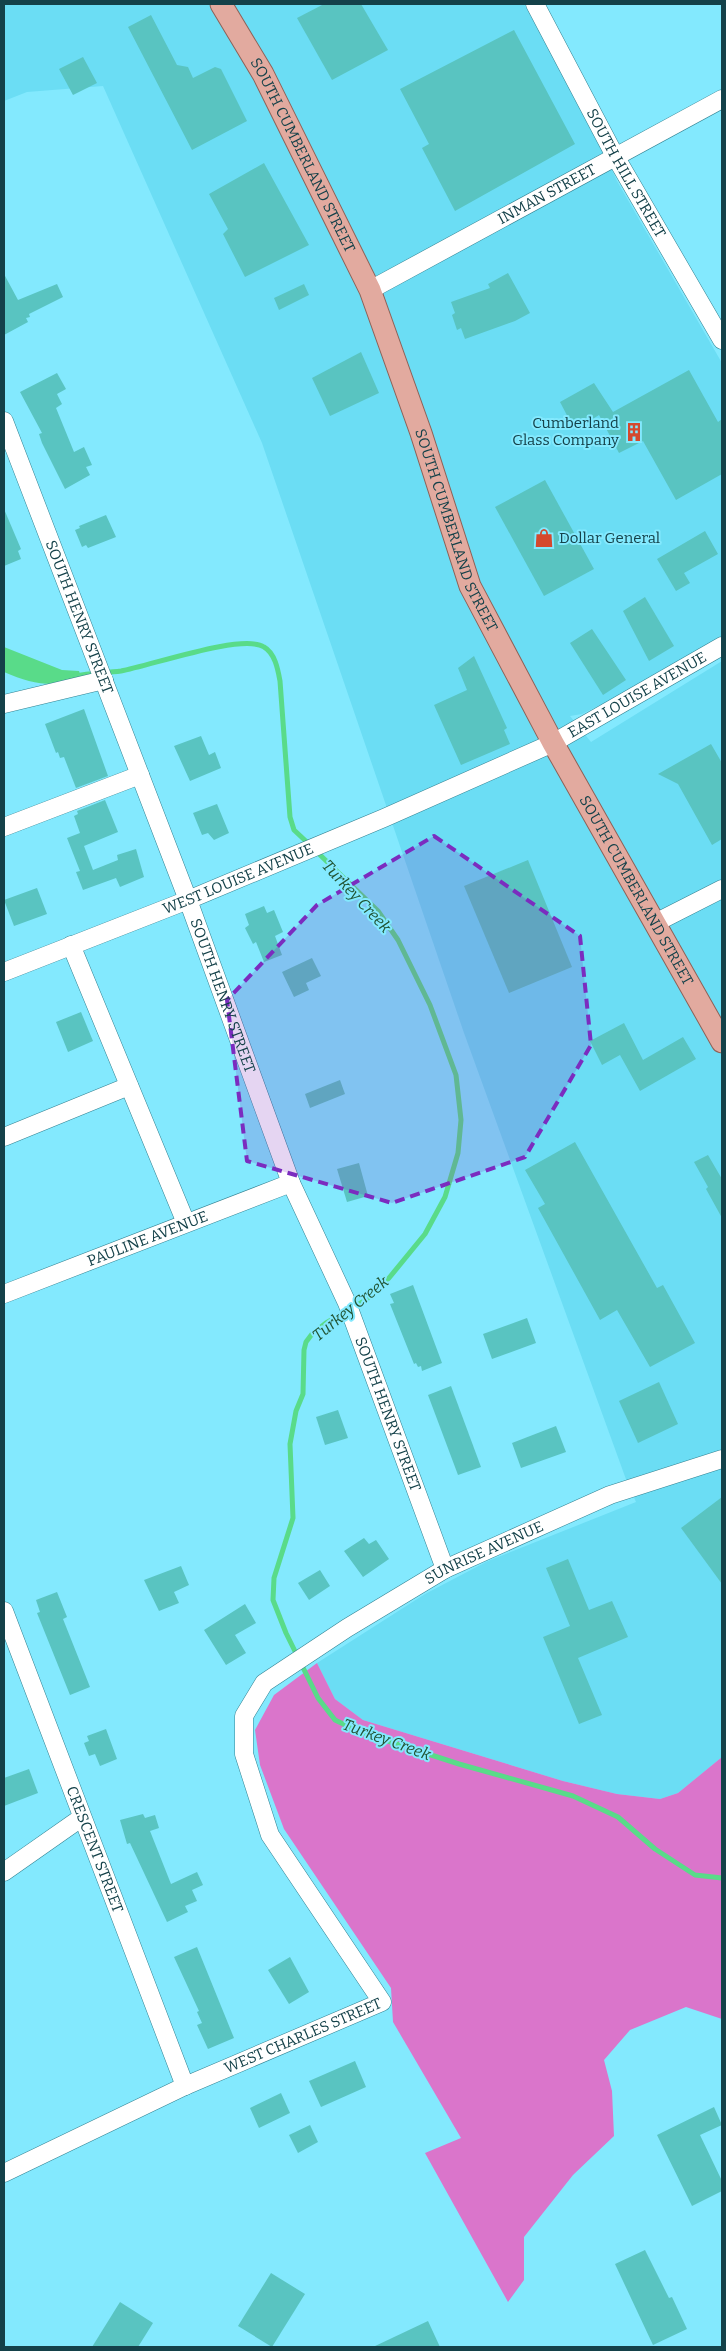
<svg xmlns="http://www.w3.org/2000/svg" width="726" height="2351" font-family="Bitter,serif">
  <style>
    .built { fill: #6bddf4 }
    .forest { fill: #da75cb }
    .water { fill: #59db89 }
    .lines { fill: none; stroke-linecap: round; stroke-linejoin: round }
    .stream { stroke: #59db89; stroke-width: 5 }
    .building { fill: #59c4c1 }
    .minor-casing { stroke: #338292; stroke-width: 19 }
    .major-casing { stroke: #8e6157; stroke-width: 23 }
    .minor { stroke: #fff; stroke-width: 18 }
    .major { stroke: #e2aa9f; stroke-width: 21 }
    .marked { fill: #7b2cbf; fill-opacity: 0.2; stroke: #7b2cbf; stroke-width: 4; stroke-dasharray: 10 6; stroke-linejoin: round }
    .labels { text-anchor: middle; stroke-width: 4; stroke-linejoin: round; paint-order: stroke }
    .street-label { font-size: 15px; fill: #144149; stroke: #83e9fe }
    .poi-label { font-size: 15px; fill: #144149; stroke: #83e9fe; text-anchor: end }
    .water-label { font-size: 16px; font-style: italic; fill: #215433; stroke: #83e9fe }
  </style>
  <rect width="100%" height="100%" fill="#83e9fe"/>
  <!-- built -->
  <path class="built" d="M 4,4 L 524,4 L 589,121 L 617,181 L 722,363 L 722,636 L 612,699 L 582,714 L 570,716 L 591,742 L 722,661 L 722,1757 L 678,1793 L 660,1799 L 617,1794 L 563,1781 L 363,1720 L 335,1699 L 317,1663 L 425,1594 L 488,1561 L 636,1502 L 627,1482 L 464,1033 L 262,443 L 103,86 L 27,92 L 4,101 Z"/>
  <!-- forest -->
  <path class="forest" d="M 317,1663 L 335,1699 L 363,1720 L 563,1781 L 617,1794 L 660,1799 L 678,1793 L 722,1757 L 722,2019 L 686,2007 L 630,2030 L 604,2060 L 612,2091 L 614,2136 L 573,2175 L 524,2237 L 524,2280 L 508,2302 L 425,2153 L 461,2138 L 393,2022 L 391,1988 L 284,1829 L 260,1765 L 255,1730 L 274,1695 Z"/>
  <!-- water -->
  <path class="water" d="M 4,647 L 62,670 L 79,671 L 82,680 C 52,687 33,685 4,672 Z"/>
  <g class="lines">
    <!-- stream -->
    <g class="stream">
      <path d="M 75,676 C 90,673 106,673 121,671 C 150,666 242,633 264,647 C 275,653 278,670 280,681 L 290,817 L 294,830 L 310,845"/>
      <path d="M 316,851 L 378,911 L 398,940 L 430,1005 L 456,1075 L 461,1120 L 458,1153 L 445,1197 L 425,1234 L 389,1278 L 366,1300 L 326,1323 L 312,1334 L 306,1342 L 304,1350 L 303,1394 L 296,1411 L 290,1444 L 293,1518 L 274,1578 L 273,1600 L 286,1633 L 318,1698 L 335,1720 L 360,1732 L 459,1764 L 573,1796 L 618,1817 L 655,1849 L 695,1875 L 722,1878"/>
    </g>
  </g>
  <!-- building -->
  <g class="building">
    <path d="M 324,4 L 361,4 L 388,50 L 332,80 L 297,18 Z"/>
    <path d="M 151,15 L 177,65 L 188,67 L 193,78 L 215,67 L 221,69 L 247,121 L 192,150 L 128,27 Z"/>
    <path d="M 514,30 L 575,144 L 455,211 L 422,148 L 429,144 L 400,89 Z"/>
    <path d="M 83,57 L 97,83 L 73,95 L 59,69 Z"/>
    <path d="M 264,163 L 309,245 L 245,277 L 223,234 L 228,229 L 209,194 Z"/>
    <path d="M 508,273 L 530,313 L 515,321 L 465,339 L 461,328 L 457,330 L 452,315 L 455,313 L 451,302 L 490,288 L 488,284 Z"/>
    <path d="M 4,274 L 18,300 L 57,284 L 63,297 L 29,314 L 30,317 L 26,318 L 28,322 L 4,335 Z"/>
    <path d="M 304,284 L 309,295 L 279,310 L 274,298 Z"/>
    <path d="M 361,352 L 379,393 L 330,416 L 312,378 Z"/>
    <path d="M 689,370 L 718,422 L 722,419 L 722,474 L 676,500 L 643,441 L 619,453 L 599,415 L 580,427 L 576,420 L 571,423 L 560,402 L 594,383 L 613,412 Z"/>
    <path d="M 57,373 L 66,389 L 57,394 L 62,404 L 56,408 L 74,452 L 84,447 L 92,465 L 86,467 L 90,475 L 65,489 L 42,443 L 39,434 L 42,433 L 20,392 Z"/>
    <path d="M 545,480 L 594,569 L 544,596 L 495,507 Z"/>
    <path d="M 4,509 L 21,549 L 18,551 L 21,559 L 4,566 Z"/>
    <path d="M 106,515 L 116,537 L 88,548 L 86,545 L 82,547 L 75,530 L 80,528 L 79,526 Z"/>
    <path d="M 705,531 L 718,554 L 684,573 L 690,583 L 676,591 L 657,559 Z"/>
    <path d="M 645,597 L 674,646 L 649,661 L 623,611 Z"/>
    <path d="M 592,629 L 626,680 L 603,695 L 570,643 Z"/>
    <path d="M 474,656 L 507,728 L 504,730 L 510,744 L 461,765 L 434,705 L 467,690 L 458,668 Z"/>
    <path d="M 84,709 L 108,776 L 76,788 L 64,757 L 60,758 L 58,752 L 56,753 L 45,724 Z"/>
    <path d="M 201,736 L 209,755 L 215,752 L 221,768 L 190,781 L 174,746 Z"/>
    <path d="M 711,744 L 722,763 L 722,839 L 712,845 L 678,784 L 658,774 Z"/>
    <path d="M 105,800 L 118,832 L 84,846 L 93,870 L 118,860 L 117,855 L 136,849 L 144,877 L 120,887 L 116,878 L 83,890 L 76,872 L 80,871 L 67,838 L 80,833 L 74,816 L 78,814 L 77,811 Z"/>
    <path d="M 217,804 L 229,833 L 214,840 L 208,833 L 202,835 L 193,813 Z"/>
    <path d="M 528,860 L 572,967 L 509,993 L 464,886 Z"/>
    <path d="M 37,888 L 47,914 L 14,926 L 4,900 Z"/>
    <path d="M 264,906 L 267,913 L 274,910 L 283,932 L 275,936 L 282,955 L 264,962 L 256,942 L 253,944 L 245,928 L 249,925 L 245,914 Z"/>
    <path d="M 312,958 L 321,976 L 306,983 L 309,990 L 294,997 L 282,972 Z"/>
    <path d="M 81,1012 L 93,1041 L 68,1052 L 56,1022 Z"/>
    <path d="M 624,1023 L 643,1060 L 683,1037 L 696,1059 L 640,1091 L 620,1055 L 602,1065 L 590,1041 Z"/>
    <path d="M 340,1080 L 345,1094 L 310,1108 L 305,1094 Z"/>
    <path d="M 575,1142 L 657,1288 L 663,1285 L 695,1343 L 650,1367 L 617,1310 L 600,1320 L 538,1208 L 545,1204 L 525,1170 Z"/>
    <path d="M 708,1155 L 722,1179 L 722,1218 L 706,1189 L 708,1187 L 694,1162 Z"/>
    <path d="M 359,1163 L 368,1196 L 347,1202 L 337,1169 Z"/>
    <path d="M 413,1285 L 442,1363 L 422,1371 L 421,1366 L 418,1367 L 416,1363 L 414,1364 L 390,1304 L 394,1303 L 390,1294 Z"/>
    <path d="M 527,1318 L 536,1343 L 492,1359 L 483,1334 Z"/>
    <path d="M 659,1382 L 678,1424 L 638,1443 L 619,1401 Z"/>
    <path d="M 451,1386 L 481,1467 L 458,1475 L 428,1395 Z"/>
    <path d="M 338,1410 L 348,1438 L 325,1445 L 316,1417 Z"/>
    <path d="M 556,1426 L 566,1452 L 521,1468 L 512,1443 Z"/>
    <path d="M 722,1497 L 722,1584 L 681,1528 Z"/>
    <path d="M 364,1538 L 369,1544 L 376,1540 L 389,1559 L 363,1577 L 344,1551 Z"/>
    <path d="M 568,1559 L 589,1610 L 612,1601 L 628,1637 L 578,1658 L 602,1715 L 579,1724 L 543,1637 L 570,1626 L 546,1568 Z"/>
    <path d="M 181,1566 L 189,1585 L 174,1592 L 179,1603 L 159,1611 L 144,1580 Z"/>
    <path d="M 320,1570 L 330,1586 L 309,1600 L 298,1583 Z"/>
    <path d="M 57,1592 L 67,1617 L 63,1619 L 90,1687 L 70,1695 L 37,1613 L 40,1612 L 36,1600 Z"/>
    <path d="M 245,1604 L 256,1623 L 235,1635 L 246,1653 L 226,1665 L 204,1630 Z"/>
    <path d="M 106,1729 L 117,1759 L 100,1766 L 95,1754 L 89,1756 L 84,1743 L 89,1741 L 87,1736 Z"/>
    <path d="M 29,1769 L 38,1793 L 4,1806 L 4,1778 Z"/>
    <path d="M 143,1814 L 145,1818 L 155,1815 L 159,1828 L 150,1831 L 171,1884 L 197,1872 L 203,1885 L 192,1890 L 197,1901 L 185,1906 L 188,1912 L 167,1922 L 130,1843 L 127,1844 L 120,1820 Z"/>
    <path d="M 197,1947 L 234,2038 L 208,2049 L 197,2025 L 202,2023 L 197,2012 L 199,2011 L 174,1957 Z"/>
    <path d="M 290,1957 L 309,1992 L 289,2004 L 268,1970 Z"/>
    <path d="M 355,2061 L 366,2087 L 321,2107 L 309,2081 Z"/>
    <path d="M 281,2093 L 290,2113 L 259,2128 L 250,2108 Z"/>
    <path d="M 714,2107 L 722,2125 L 700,2135 L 722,2181 L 722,2191 L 692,2206 L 657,2135 Z"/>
    <path d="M 310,2125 L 318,2142 L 298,2153 L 289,2135 Z"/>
    <path d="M 645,2250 L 669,2298 L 672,2297 L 687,2329 L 653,2345 L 615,2264 Z"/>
    <path d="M 271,2273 L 305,2294 L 272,2347 L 238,2326 Z"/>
    <path d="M 120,2302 L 153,2323 L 138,2347 L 92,2347 Z"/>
    <path d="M 428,2321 L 440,2347 L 373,2347 Z"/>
  </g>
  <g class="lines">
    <!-- minor casing -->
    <g class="minor-casing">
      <g id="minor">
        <path id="s1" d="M 535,4 L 615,156 L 722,340"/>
        <path id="s2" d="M 370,290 L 722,99"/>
        <path id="s3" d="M 4,421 L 188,900 L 291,1183 L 347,1303 L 445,1569"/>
        <path d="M 4,704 L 104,680"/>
        <path d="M 4,827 L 140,775"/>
        <path d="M 657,922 L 722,889"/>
        <path d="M 71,945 L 186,1223"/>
        <path id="s4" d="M 4,972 L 188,900 L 384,818 L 553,743 L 722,646"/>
        <path d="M 4,1137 L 129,1086"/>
        <path id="s5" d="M 4,1294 L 291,1183"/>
        <path id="s6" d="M 4,1611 L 185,2086"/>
        <path d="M 4,1872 L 81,1818"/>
        <path id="s7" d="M 4,2173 L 185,2086 L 382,2002 L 270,1835 L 244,1754 L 244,1716 L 264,1683 L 347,1628 L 445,1569 L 610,1495 L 722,1459"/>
      </g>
    </g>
    <!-- major casing -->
    <g class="major-casing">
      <g id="major">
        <path id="s8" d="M 221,4 L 263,74 L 370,290 L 421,433 L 470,586 L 553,743 L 722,1042"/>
      </g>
    </g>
    <!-- minor -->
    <use href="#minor" class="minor"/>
    <!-- major -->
    <use href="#major" class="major"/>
  </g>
  <!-- marked area -->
  <path class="marked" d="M 434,836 L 580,936 L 591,1045 L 525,1157 L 392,1203 L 247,1161 L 227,1000 L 317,905 Z"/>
  <!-- icons -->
  <defs>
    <g id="building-bare" transform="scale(1.5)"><path d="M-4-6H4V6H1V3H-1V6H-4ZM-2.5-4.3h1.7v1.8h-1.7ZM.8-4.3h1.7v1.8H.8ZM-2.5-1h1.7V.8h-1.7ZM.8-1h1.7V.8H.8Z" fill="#d4492e" stroke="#83e9fe" stroke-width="2.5" paint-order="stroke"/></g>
    <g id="shop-bare" transform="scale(1.5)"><path d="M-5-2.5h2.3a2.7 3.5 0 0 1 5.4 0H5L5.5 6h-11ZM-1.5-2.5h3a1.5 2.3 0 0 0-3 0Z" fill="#d4492e" stroke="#83e9fe" stroke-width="2.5" paint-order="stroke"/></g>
  </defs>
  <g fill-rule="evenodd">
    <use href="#building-bare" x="634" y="432"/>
    <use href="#shop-bare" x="544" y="538"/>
  </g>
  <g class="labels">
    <!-- street labels -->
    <g class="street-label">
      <text dy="5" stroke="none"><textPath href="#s8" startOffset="172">SOUTH CUMBERLAND STREET</textPath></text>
      <text dy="5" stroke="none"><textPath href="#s1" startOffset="192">SOUTH HILL STREET</textPath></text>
      <text dy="5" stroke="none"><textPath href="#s2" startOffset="201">INMAN STREET</textPath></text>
      <text dy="5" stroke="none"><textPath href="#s8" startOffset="578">SOUTH CUMBERLAND STREET</textPath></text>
      <text dy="5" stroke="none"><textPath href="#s3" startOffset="210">SOUTH HENRY STREET</textPath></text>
      <text dy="5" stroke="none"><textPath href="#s4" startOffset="692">EAST LOUISE AVENUE</textPath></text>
      <text dy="5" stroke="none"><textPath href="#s4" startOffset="252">WEST LOUISE AVENUE</textPath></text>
      <text dy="5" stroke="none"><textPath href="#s8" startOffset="982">SOUTH CUMBERLAND STREET</textPath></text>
      <text dy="5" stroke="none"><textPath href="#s3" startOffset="615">SOUTH HENRY STREET</textPath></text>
      <text dy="5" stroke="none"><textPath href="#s5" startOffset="154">PAULINE AVENUE</textPath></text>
      <text dy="5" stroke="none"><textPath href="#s3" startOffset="1065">SOUTH HENRY STREET</textPath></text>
      <text dy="5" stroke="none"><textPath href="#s7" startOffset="1034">SUNRISE AVENUE</textPath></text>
      <text dy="5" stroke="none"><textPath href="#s6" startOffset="255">CRESCENT STREET</textPath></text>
      <text dy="5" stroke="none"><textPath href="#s7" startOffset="329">WEST CHARLES STREET</textPath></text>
    </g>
    <!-- poi labels -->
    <g class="poi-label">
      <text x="619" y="428">Cumberland<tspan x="619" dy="17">Glass Company</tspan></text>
      <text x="559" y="543" text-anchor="start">Dollar General</text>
    </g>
    <!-- water labels -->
    <g class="water-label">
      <text transform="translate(357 896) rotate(47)" y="6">Turkey Creek</text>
      <text transform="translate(350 1308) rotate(-39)" y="6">Turkey Creek</text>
      <text transform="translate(387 1739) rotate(20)" y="6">Turkey Creek</text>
    </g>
  </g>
  <!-- border -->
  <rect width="726" height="2351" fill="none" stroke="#144149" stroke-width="10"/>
</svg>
